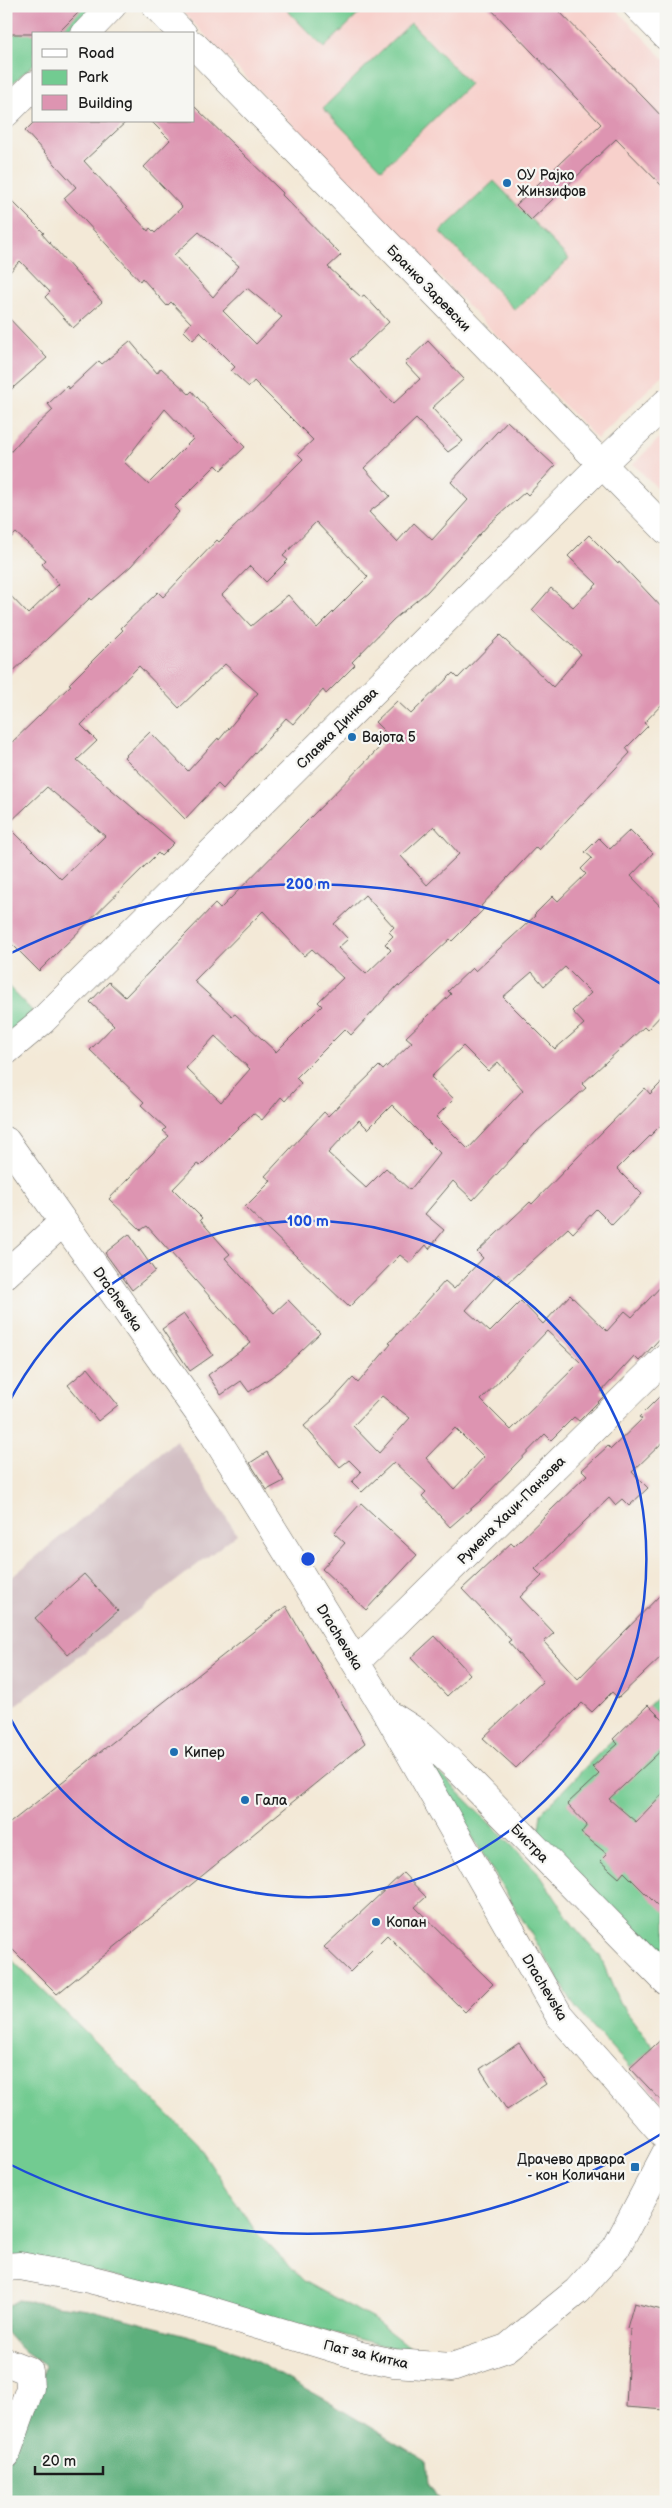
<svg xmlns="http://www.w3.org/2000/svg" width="672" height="2508" font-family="'Balsamiq Sans',sans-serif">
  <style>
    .built { fill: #f7d0cb }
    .industrial { fill: #d2bec2 }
    .green { fill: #72cb91; stroke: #477456 }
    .forest { fill: #5daf7b; stroke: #3c664c }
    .building { fill: #dd94b1; fill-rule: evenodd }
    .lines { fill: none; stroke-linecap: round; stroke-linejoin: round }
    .minor-casing { stroke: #67645d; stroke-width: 29 }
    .major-casing { stroke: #67645d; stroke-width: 29 }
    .minor { stroke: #fff; stroke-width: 28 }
    .major { stroke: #fff; stroke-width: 28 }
    .ring { fill: none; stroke: #1d4ed8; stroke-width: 2.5 }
    .poi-dot { fill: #1f6fb2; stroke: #f6f6f2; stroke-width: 2 }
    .labels { text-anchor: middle; stroke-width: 4.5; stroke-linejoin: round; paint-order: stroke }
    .poi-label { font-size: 14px; fill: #1c1c1c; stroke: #f6f6f2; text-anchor: start }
    .street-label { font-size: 14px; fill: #1c1c1c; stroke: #f6f6f2 }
    .centre { fill: #1d4ed8; stroke: #f6f6f2; stroke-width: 2.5 }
    .ring-label { font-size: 15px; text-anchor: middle; font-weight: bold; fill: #1d4ed8; stroke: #f6f6f2; stroke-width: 4.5; stroke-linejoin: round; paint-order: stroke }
  </style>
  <rect width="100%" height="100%" fill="#f6f6f2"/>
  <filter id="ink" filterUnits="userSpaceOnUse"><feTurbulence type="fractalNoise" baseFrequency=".02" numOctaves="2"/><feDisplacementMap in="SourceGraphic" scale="10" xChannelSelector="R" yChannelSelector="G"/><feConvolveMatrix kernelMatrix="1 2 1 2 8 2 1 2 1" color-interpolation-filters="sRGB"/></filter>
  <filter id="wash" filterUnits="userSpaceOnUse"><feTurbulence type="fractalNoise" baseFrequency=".0096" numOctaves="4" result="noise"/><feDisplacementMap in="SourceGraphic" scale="20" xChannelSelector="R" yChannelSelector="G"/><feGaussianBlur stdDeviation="1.12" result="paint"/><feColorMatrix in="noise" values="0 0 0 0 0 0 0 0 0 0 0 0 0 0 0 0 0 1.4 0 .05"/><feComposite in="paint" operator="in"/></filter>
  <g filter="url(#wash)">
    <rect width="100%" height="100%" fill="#f3e9d7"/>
    <!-- built -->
    <g class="built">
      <path d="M 177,6 L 613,6 L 666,61 L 666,372 L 597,439 Z"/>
      <path d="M 666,432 L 666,497 L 633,464 Z"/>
    </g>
    <!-- industrial -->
    <path class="industrial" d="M 176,1440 L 237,1534 L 6,1713 L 6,1582 Z"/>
    <!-- green -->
    <g class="green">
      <path d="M 6,6 L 94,6 L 65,34 L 34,34 L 34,64 L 6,89 Z"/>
      <path d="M 283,6 L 367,6 L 324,48 Z"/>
      <path d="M 411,23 L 470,84 L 382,169 L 323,108 Z"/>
      <path d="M 494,181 L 569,259 L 515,310 L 440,232 Z"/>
      <path d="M 6,984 L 42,1021 L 6,1051 Z"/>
      <path d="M 660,1695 L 666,1695 L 666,1962 L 547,1842 L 539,1830 L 541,1813 L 606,1746 Z"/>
      <path d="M 424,1757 L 538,1872 L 573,1925 L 600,1956 L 619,2002 L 653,2047 L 630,2068 L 576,2008 Z"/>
      <path d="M 6,1954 L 197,2143 L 256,2232 L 304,2281 L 373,2319 L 409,2347 L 401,2350 L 123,2279 L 6,2254 Z"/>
    </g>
    <!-- forest -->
    <path class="forest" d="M 18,2300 L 88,2309 L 216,2343 L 259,2363 L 327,2401 L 426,2461 L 428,2482 L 440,2502 L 6,2502 L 6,2447 L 36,2400 L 45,2366 L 20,2348 L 6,2332 L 6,2307 Z"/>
    <g id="blocks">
      <!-- building -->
      <g class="building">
        <path d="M 6,6 L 85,6 L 57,34 L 6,34 Z"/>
        <path d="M 488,6 L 554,6 L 645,99 L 666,121 L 666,190 L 616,139 L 531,220 L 516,205 L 601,124 Z"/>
        <path d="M 194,106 L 283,193 L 282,195 L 341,255 L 328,267 L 361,297 L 364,295 L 389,322 L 350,359 L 393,404 L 420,379 L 405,363 L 428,341 L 464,379 L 432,408 L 463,441 L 448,452 L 416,419 L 364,468 L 390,496 L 369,512 L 397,542 L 414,523 L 432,540 L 468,500 L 451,482 L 507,421 L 555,466 L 528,495 L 525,492 L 490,523 L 427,592 L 394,619 L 352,662 L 355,665 L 326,694 L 323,690 L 293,724 L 286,718 L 223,789 L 218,784 L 185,819 L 124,757 L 150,732 L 188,771 L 218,738 L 219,740 L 258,693 L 225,664 L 179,708 L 139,666 L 81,725 L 97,741 L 77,760 L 174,843 L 161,856 L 158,853 L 39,971 L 6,938 L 6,748 L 71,685 L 69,684 L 123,630 L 121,628 L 158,592 L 163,597 L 217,540 L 219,542 L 303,459 L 298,454 L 313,440 L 254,381 L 249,387 L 231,371 L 235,367 L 200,332 L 193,340 L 184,331 L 191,323 L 171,302 L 167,306 L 142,278 L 140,281 L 64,198 L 76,187 L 25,131 L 35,121 L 127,121 L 84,161 L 148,231 L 150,228 L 155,233 L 182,207 L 144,167 L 170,140 L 151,121 L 194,121 ZM 199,232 L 239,266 L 213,297 L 174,255 ZM 247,288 L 282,317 L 256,344 L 223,311 ZM 316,522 L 368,577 L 317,628 L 288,595 L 251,626 L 222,595 L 250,566 L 266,582 L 288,560 L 283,556 ZM 47,787 L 105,836 L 61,879 L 7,825 Z"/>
        <path d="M 6,195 L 44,233 L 42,234 L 102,302 L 73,328 L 45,297 L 50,292 L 20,261 L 6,276 Z"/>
        <path d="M 6,315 L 47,358 L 6,394 Z"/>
        <path d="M 130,341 L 157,373 L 161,368 L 189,394 L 192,391 L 211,413 L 245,447 L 221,470 L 216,465 L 174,507 L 179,512 L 131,566 L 92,600 L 90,598 L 6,678 L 6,591 L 28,614 L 59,584 L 42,564 L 46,560 L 16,533 L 6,542 L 6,457 L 20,441 L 53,410 L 48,404 L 67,386 L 69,389 L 99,361 L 102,364 ZM 165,409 L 193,439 L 148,484 L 124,462 Z"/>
        <path d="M 589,535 L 618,564 L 619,562 L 666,612 L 666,700 L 644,723 L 648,726 L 626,748 L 630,753 L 539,850 L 536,847 L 481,906 L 484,909 L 452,941 L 450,939 L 399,987 L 398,985 L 351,1035 L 345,1029 L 296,1078 L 301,1083 L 285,1101 L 281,1097 L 262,1120 L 253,1113 L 200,1166 L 197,1164 L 173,1189 L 202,1218 L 200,1220 L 230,1254 L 225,1258 L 274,1313 L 288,1300 L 320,1333 L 280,1371 L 249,1392 L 241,1381 L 221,1395 L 208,1375 L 251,1343 L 147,1226 L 141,1230 L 109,1199 L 169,1136 L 163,1131 L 166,1128 L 141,1105 L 144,1102 L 90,1050 L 114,1025 L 90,1002 L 109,982 L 125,997 L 215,904 L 220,909 L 390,737 L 375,722 L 397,701 L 411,714 L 453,673 L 458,678 L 500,635 L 553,687 L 581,654 L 532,610 L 551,588 L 573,607 L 597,584 L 568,556 ZM 434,826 L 459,854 L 427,885 L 401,856 ZM 365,895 L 394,927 L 389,932 L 393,936 L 385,944 L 391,950 L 366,974 L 338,948 L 348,939 L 334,924 ZM 263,911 L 304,956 L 312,949 L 343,978 L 318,1002 L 322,1006 L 276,1052 L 235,1014 L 232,1016 L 194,981 ZM 215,1036 L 250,1069 L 221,1102 L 186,1068 Z"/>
        <path d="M 630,830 L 653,853 L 631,876 L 666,912 L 666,1010 L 647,1030 L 644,1027 L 582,1084 L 586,1088 L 537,1131 L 473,1200 L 453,1181 L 425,1214 L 444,1230 L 429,1249 L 426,1245 L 410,1263 L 400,1255 L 349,1307 L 245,1207 L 271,1181 L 265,1176 L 324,1112 L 328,1116 L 379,1066 L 383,1070 L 412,1042 L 406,1037 L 451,994 L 448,991 L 472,968 L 475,971 L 535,916 L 534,915 L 553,896 L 558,901 L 586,874 L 581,869 L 592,858 L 585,852 L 599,838 L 610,849 ZM 565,967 L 591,993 L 572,1011 L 584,1024 L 555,1049 L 503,997 L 532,972 L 544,986 ZM 463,1046 L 488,1071 L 498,1062 L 523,1090 L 468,1149 L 436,1117 L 454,1099 L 431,1077 ZM 392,1105 L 440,1153 L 410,1190 L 386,1168 L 366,1188 L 328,1153 L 359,1120 L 368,1129 Z"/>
        <path d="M 666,1078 L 666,1120 L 617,1169 L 642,1194 L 612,1225 L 596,1209 L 573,1233 L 568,1228 L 507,1284 L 498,1274 L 466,1310 L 490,1332 L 521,1301 L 543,1324 L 570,1295 L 607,1331 L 625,1311 L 632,1317 L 666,1281 L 666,1332 L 639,1361 L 634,1356 L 601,1392 L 604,1396 L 579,1421 L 574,1417 L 551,1440 L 545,1434 L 481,1500 L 450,1527 L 422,1496 L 426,1492 L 394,1462 L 362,1492 L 352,1482 L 361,1472 L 349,1460 L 340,1467 L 304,1426 L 333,1400 L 353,1378 L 358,1383 L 391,1344 L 389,1343 L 445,1281 L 454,1289 L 483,1258 L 477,1252 L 530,1202 L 532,1204 L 645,1088 L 650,1094 ZM 547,1331 L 580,1362 L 511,1430 L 481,1400 ZM 382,1396 L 410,1418 L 379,1453 L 353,1426 ZM 455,1428 L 484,1457 L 454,1489 L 426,1458 Z"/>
        <path d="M 129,1234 L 155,1271 L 132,1290 L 105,1253 Z"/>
        <path d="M 184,1314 L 213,1355 L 190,1371 L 162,1329 Z"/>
        <path d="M 88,1368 L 118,1405 L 98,1421 L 68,1385 Z"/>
        <path d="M 666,1390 L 666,1439 L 632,1472 L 648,1488 L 629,1506 L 622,1499 L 615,1505 L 609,1498 L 535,1569 L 542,1576 L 520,1597 L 554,1633 L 544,1642 L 578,1679 L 666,1589 L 666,1652 L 618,1698 L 612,1692 L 592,1712 L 582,1703 L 516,1768 L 483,1738 L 543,1681 L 508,1642 L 511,1640 L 462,1589 L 511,1543 L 514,1546 L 587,1475 L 582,1470 L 608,1446 L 611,1449 L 642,1419 L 639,1417 Z"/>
        <path d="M 267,1452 L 284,1481 L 267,1490 L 250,1463 Z"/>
        <path d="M 361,1503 L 417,1555 L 366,1610 L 322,1569 L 345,1543 L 334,1533 Z"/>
        <path d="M 84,1574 L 118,1611 L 68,1655 L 35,1618 Z"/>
        <path d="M 286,1606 L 365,1743 L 57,1994 L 6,1943 L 6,1826 Z"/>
        <path d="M 435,1636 L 470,1674 L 447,1696 L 411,1658 Z"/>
        <path d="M 648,1705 L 666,1723 L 666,1746 L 609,1799 L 636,1822 L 666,1790 L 666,1914 L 624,1872 L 619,1878 L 600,1861 L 607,1854 L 581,1833 L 587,1825 L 567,1804 L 599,1774 L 592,1767 L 618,1744 L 613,1739 Z"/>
        <path d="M 403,1873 L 426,1897 L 415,1907 L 493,1984 L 465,2012 L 387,1935 L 350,1972 L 324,1947 Z"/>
        <path d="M 666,2035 L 666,2106 L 630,2068 Z"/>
        <path d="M 519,2043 L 546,2084 L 507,2110 L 480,2069 Z"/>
        <path d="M 634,2303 L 666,2311 L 666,2410 L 626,2407 L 630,2329 L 627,2328 Z"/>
      </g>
    </g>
  </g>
  <g filter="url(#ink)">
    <use href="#blocks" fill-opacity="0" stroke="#67645d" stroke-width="1"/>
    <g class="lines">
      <!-- minor casing -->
      <g class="minor-casing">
        <g id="minor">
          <path d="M 156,6 L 183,34"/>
          <path d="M 637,6 L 666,36"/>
          <path d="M 85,34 L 112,6"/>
          <path d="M 194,45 L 666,530"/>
          <path d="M 6,113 L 34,85"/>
          <path d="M 6,1051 L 42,1021 L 602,464 L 666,403"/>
          <path d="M 6,1274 L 63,1222"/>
          <path d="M 356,1662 L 666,1357"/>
          <path d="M 387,1713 L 423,1736 L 457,1768 L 666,1981"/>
          <path d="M 6,2267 L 20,2266 L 89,2279 L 198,2307 L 357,2355 L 394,2363 L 452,2367 L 507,2348 L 577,2291 L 616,2248 L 666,2153"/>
          <path d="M 6,2362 L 29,2371 L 30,2388 L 6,2455"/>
        </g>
      </g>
      <!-- major casing -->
      <g class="major-casing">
        <path id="major" d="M 6,1141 L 213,1433 L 387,1713 L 559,2015 L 666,2137"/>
      </g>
      <!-- minor -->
      <use href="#minor" class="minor"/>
      <!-- major -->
      <use href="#major" class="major"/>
    </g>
  </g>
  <!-- distance rings -->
  <g class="ring">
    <path d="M7 1406A338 338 0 1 1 7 1712"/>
    <path d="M666 2131A675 675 0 0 1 7 2163M7 955A675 675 0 0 1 666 987"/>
  </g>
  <!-- markers -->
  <g class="poi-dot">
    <circle cx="507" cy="183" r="5"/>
    <circle cx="352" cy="737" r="5"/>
    <circle cx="174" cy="1752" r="5"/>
    <circle cx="245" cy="1800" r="5"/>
    <circle cx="376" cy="1922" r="5"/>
    <rect x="630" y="2162" width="10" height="10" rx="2.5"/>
  </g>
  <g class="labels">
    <!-- poi labels -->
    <g class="poi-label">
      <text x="517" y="180">ОУ Рајко<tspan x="517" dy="16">Жинзифов</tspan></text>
      <text x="362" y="742">Вајота 5</text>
      <text x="184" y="1757">Кипер</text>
      <text x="255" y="1805">Гала</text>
      <text x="386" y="1927">Копан</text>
      <text x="625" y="2164" text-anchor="end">Драчево дрвара<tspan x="625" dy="16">- кон Количани</tspan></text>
    </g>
    <!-- street labels -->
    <g class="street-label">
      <text transform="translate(429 288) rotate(46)" y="5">Бранко Заревски</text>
      <text transform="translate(337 728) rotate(-45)" y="5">Славка Динкова</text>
      <text transform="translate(118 1299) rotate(55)" y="5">Drachevska</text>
      <text transform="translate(511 1510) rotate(-45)" y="5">Румена Хаџи-Панзова</text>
      <text transform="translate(340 1637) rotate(58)" y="5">Drachevska</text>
      <text transform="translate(530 1843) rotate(46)" y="5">Бистра</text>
      <text transform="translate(545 1987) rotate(59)" y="5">Drachevska</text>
      <text transform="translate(366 2354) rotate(13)" y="5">Пат за Китка</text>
    </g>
  </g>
  <circle cx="308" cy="1559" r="8" class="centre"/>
  <g class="ring-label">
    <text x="308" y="889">200 m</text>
    <text x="308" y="1226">100 m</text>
  </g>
  <!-- margin -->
  <rect width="672" height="2508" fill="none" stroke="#f6f6f2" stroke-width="25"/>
  <!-- legend -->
  <rect x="32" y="32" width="162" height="90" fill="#f6f6f2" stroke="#9f9f9c"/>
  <rect x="42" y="49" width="25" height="8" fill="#ffffff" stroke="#9f9f9c"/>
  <text x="78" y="58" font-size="15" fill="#1c1c1c">Road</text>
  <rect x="42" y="70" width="25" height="15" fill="#72cb91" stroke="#9f9f9c"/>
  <text x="78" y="82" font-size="15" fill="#1c1c1c">Park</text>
  <rect x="42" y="95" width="25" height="15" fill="#dd94b1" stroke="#9f9f9c"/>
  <text x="78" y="108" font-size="15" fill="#1c1c1c">Building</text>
  <!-- scale -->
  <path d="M35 2466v8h68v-8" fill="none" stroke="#1c1c1c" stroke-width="2.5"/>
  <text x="42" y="2466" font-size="15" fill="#1c1c1c" stroke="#f6f6f2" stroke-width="4" paint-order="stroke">20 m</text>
</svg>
